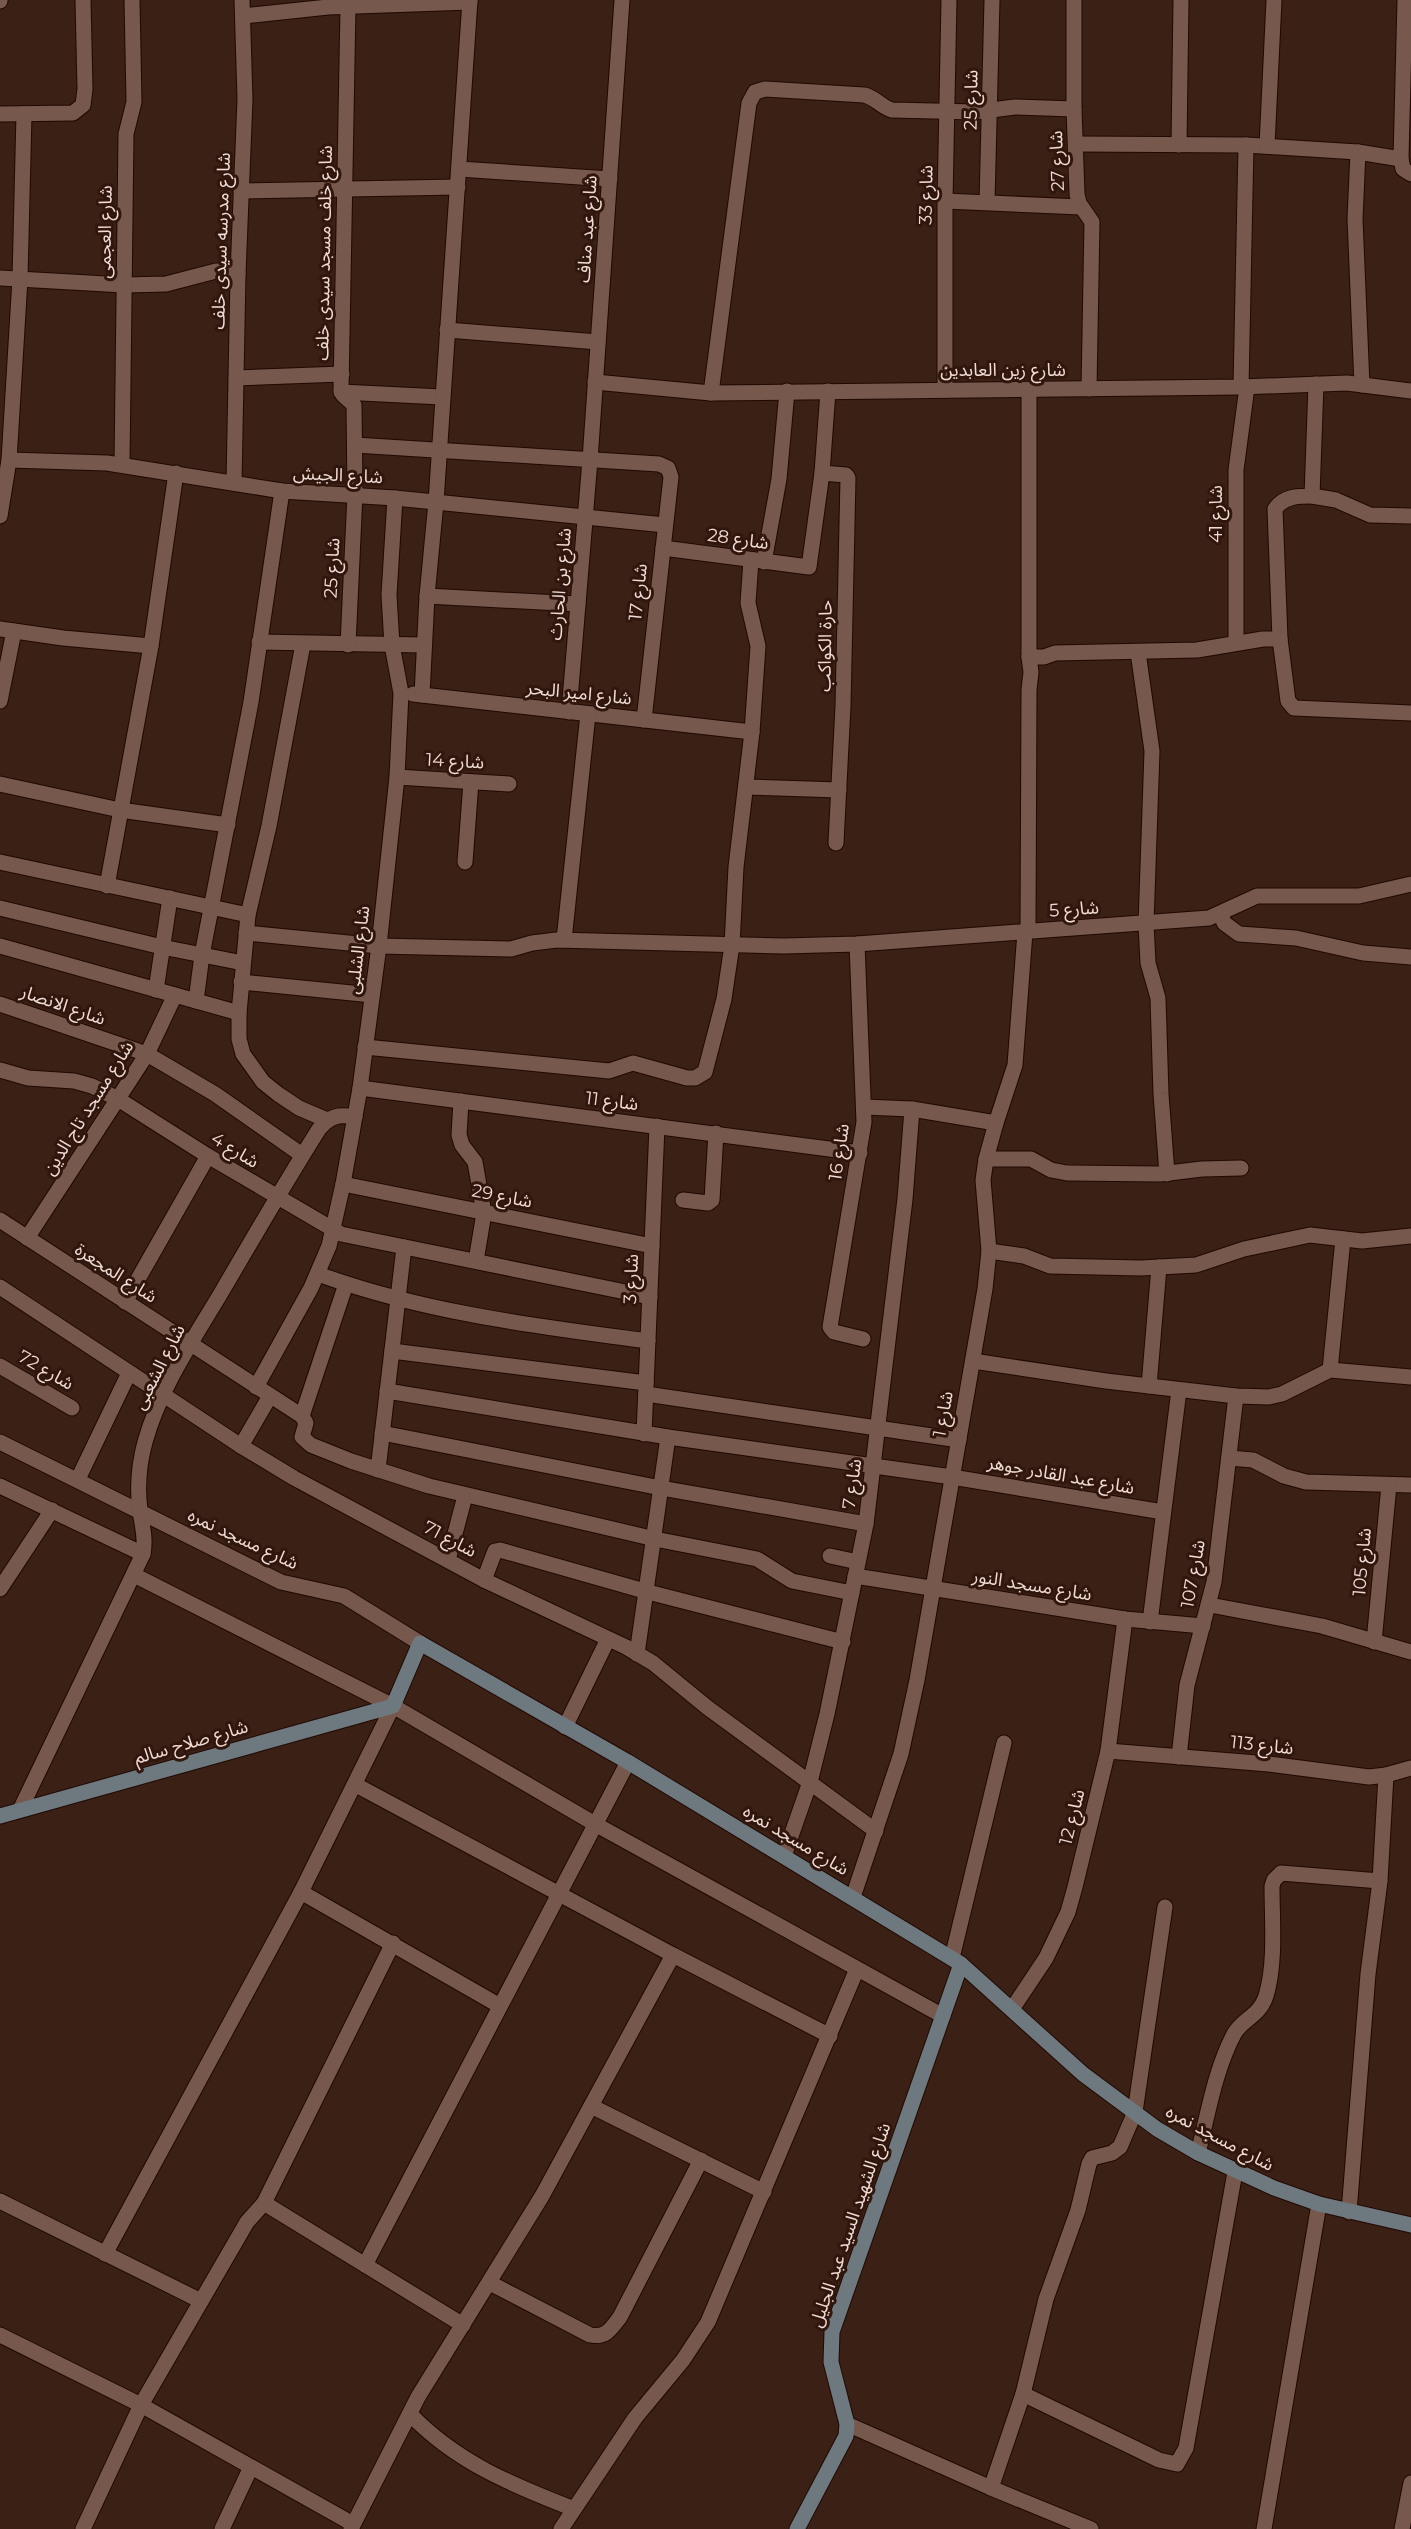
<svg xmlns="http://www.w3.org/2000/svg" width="1411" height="2529" font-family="Montserrat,'Noto Sans Arabic',sans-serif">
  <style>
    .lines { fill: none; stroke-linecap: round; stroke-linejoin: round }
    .street-casing { stroke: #200902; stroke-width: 17 }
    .secondary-casing { stroke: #200902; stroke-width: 17 }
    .street { stroke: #77584c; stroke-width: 15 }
    .secondary { stroke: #6e787f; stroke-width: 15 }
    .labels { text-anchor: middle; stroke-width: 6; stroke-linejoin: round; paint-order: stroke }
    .street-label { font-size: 18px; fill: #efdcd5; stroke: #30160c }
  </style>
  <rect width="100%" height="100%" fill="#3a2015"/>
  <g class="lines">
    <!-- street casing -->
    <g class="street-casing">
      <g id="street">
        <path d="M 1074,0 L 1074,109 L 1077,194 L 1079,203 L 1092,222 L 1089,389"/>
        <path d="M 0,1 L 0,0"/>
        <path d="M 243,16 L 328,7 L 470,2"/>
        <path d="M 0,114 L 73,113 L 83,105 L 85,89 L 83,0"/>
        <path d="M 1076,144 L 1246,145 L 1358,152"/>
        <path d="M 1179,145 L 1181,0"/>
        <path d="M 1267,146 L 1274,0"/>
        <path d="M 1401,159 L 1405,0"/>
        <path d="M 459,169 L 610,179"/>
        <path d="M 241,191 L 458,187"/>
        <path d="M 945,201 L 1081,207"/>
        <path d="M 987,202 L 992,0"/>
        <path d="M 0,278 L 124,285 L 166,284 L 216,271 L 238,274"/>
        <path d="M 447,330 L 598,342"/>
        <path d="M 236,378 L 342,374"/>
        <path d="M 595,382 L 711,393 L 1241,387 L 1347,383 L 1411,391"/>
        <path d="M 1362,385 L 1355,219 L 1358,152 L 1401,159 L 1403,169 L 1411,174"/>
        <path d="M 1241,387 L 1246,145"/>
        <path d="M 945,390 L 945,201 L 949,0"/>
        <path d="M 1029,390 L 1029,657"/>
        <path d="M 341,392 L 442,397"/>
        <path d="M 711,393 L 749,103 L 755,92 L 765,89 L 864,95 C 875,97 881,107 892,110 L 975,112 L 1015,107 L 1074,109"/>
        <path d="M 355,445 L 659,464 L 668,468 L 671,477 L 644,720"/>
        <path d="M 9,460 L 107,463 L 282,491 L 395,498 L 665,525"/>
        <path d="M 122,465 L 126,134 L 134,102 L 132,0"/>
        <path d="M 822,473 L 846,475 L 848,478 L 843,706 L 836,843"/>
        <path d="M 234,483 L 238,274 L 245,99 L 242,0"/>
        <path d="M 1312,496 L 1336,500 L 1370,515 L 1411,516"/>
        <path d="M 0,516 L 9,460 L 20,279 L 24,114"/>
        <path d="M 663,548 L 809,567 L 822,473 L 828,391"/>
        <path d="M 764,562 L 779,479 L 787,391"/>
        <path d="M 427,596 L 578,604"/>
        <path d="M 0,629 L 63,638 L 151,646"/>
        <path d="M 1280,639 L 1275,509 C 1284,496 1298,496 1312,496 L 1316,384"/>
        <path d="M 259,642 L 424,645"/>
        <path d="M 1236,643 L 1236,470 L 1247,387"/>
        <path d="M 303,644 L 269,826 L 248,915 L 239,1013 L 239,1039 L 243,1054 L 263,1082 L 278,1094 L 299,1108 L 327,1120"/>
        <path d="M 348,645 L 355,494 L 354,405 L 343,395 L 341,390 L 348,7"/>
        <path d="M 1138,652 L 1152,751 L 1146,924 L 1148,963 L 1158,998 L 1161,1094 L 1167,1174"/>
        <path d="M 413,694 L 752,732"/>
        <path d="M 422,695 L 427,596 L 436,502 L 470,0"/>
        <path d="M 0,701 L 14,631"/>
        <path d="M 569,712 L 590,460 L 622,0"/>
        <path d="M 397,777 L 509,784"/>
        <path d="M 0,784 L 120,810 L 228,825"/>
        <path d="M 746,787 L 839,790"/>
        <path d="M 0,862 L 248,915"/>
        <path d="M 465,862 L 471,782"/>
        <path d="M 107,886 L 151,646 L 176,473"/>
        <path d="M 0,908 L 162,947 L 243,963"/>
        <path d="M 1221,914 L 1224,923 L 1239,934 L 1296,938 L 1363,953 L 1411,957"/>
        <path d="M 1028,932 L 1029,690 L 1031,672 L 1029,657 L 1044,657 L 1055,653 L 1197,650 L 1263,639 L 1280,639 L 1288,701 L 1294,708 L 1411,713"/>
        <path d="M 246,933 L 379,946 L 511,949 L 532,943 L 557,940 L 784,946 L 857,944 L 1209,918 L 1257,896 L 1359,896 L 1411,884"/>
        <path d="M 564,940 L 588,714"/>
        <path d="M 857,944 L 864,1122 L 830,1327 L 834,1332 L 863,1339"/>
        <path d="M 0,946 L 239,1013"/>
        <path d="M 241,982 L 372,995"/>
        <path d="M 156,990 L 170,898"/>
        <path d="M 196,1001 L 202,955 L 251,702 L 282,491"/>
        <path d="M 0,1004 L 147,1054 L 215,1094 L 302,1155"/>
        <path d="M 365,1047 L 609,1071 L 633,1063 L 687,1078 L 695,1078 L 705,1072 L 724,999 L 732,945 L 736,867 L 752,732 L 758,646 L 748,603 L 751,560"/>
        <path d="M 0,1070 L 28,1078 L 74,1081 L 92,1086 L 118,1099 L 208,1156 L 341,1234 L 650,1297"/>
        <path d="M 360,1088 L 860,1153"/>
        <path d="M 461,1101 L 459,1135 L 462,1145 L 475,1162 L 484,1213 L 476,1261"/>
        <path d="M 864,1107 L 912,1109 L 996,1123"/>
        <path d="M 986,1159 L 1031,1159 L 1051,1170 L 1067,1173 L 1160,1174 L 1202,1169 L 1241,1168"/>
        <path d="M 343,1184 L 652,1246"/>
        <path d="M 683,1200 L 708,1203 L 712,1200 L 716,1133"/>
        <path d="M 0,1220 L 302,1416"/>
        <path d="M 27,1238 L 147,1054 L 175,995"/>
        <path d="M 989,1251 L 1024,1256 L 1050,1266 L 1141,1268 L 1196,1265 L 1244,1249 L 1310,1235 L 1362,1241 L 1411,1236"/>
        <path d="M 318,1274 C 425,1313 536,1326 648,1341"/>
        <path d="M 346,1284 L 302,1416 L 306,1423 L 302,1437 L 311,1445 L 351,1461 L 429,1486 L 655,1539 L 757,1559 L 792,1581 L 852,1593"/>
        <path d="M 0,1287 L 241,1446 L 294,1478 L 484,1580 L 626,1647 L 653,1663 L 708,1708 L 876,1831"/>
        <path d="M 125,1302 L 208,1156"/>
        <path d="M 392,1351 L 646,1383"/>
        <path d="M 973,1361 L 1106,1381 L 1236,1396 L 1269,1397 L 1282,1394 L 1330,1370 L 1411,1377"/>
        <path d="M 0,1366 L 72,1408"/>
        <path d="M 1330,1370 L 1343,1239"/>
        <path d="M 1149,1386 L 1159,1267"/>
        <path d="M 256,1387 L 311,1288 L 329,1246 L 343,1184 L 360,1088 L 379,946 L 397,777 L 401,693 L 392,645 L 389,595 L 395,498"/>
        <path d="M 387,1391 L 668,1437 L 952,1477 L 1163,1512"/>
        <path d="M 646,1394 L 959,1440"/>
        <path d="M 382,1433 L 661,1488 L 866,1524"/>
        <path d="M 644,1434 L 657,1126"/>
        <path d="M 0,1442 L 281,1582 L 344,1596 L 420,1643"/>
        <path d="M 241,1446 L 270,1396"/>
        <path d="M 1229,1458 L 1253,1460 L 1284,1476 L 1306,1482 L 1411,1485"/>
        <path d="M 378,1470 L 404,1247"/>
        <path d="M 78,1479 L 129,1373"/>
        <path d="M 0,1486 L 143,1554"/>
        <path d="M 830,1556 L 858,1562"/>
        <path d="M 448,1560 L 465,1496"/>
        <path d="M 134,1575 L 393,1706 L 595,1824 L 943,2016"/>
        <path d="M 855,1576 L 1125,1619 L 1203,1626"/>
        <path d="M 484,1580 L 495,1551 L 500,1550 L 648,1592 L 843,1642"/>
        <path d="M 0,1589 L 52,1510"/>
        <path d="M 1210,1605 L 1322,1626 L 1411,1652"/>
        <path d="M 1150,1622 L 1179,1390"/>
        <path d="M 1374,1642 L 1389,1485"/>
        <path d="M 637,1654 L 668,1437"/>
        <path d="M 565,1727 L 608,1639"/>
        <path d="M 1108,1751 L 1269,1764 L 1369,1777 L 1386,1775 L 1411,1768"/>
        <path d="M 1179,1757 L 1187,1685 L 1214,1582 L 1236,1396"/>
        <path d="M 356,1785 L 673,1955"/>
        <path d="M 20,1810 L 143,1554 C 146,1538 142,1526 140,1510 C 137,1487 139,1464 145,1442 C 160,1388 193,1340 221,1293 C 253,1238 285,1183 319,1129 C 330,1116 338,1114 355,1117"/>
        <path d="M 784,1856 L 810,1782 L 827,1714 L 866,1524 L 905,1199 L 912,1109"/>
        <path d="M 301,1892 L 500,2006"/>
        <path d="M 853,1897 L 901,1754 L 917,1680 L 985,1289 L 989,1251 L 983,1180 L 986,1159 L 996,1123 L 1015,1065 L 1025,932"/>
        <path d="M 952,1958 L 1004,1743"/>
        <path d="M 1012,2009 L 1046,1958 L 1068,1912 L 1075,1887 L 1108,1751 L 1125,1619"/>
        <path d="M 591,2106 L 764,2192"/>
        <path d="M 1198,2153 C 1208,2114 1215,2070 1234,2034 C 1243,2018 1259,2017 1266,1996 C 1276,1962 1272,1922 1272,1886 L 1274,1880 L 1281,1873 L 1380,1881"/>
        <path d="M 0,2201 L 201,2301"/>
        <path d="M 264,2203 L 393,1943"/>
        <path d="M 1349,2212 L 1368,1974 L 1380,1881 L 1386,1775"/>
        <path d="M 105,2254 L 301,1892 L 393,1706"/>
        <path d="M 365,2265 L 628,1762"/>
        <path d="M 490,2283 L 590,2335 C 606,2338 611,2329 620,2317 L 701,2160"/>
        <path d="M 0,2335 L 141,2405 L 353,2524"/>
        <path d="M 1023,2394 L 1159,2460 L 1177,2464 L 1186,2448 L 1235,2172"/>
        <path d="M 410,2414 C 456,2462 512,2485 574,2509"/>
        <path d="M 847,2424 L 991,2488 L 1091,2529"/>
        <path d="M 991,2488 L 1023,2394 L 1046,2299 L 1078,2210 L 1089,2164 L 1092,2158 L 1112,2153 L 1120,2147 L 1135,2112 L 1165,1907"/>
        <path d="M 83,2529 L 141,2405 L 247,2222 L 264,2203 L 463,2325"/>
        <path d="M 222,2529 L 251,2467"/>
        <path d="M 351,2529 L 418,2397 L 542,2196 L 673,1955 L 830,2036"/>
        <path d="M 561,2529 L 635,2418 L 683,2360 L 708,2322 L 857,1969"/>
        <path d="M 1264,2529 L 1319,2204"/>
        <path d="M 1402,2529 L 1411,2483"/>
      </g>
    </g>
    <!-- secondary casing -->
    <g class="secondary-casing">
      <g id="secondary">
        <path d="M 0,1816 L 393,1706 L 420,1643 L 628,1762 L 961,1964 L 1083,2074 L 1157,2129 L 1198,2153 L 1274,2188 L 1319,2204 L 1411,2225"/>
        <path d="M 797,2529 L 846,2436 L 847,2424 L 831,2362 L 832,2332 L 961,1964"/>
      </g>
    </g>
    <!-- street -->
    <use href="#street" class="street"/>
    <!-- secondary -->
    <use href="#secondary" class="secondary"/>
  </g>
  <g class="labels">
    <!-- street labels -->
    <g class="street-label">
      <text transform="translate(971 100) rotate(-89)" y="6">شارع 25</text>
      <text transform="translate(1057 161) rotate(-92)" y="6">شارع 27</text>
      <text transform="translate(926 195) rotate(-89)" y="6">شارع 33</text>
      <text transform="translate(587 229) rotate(-86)" y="6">شارع عبد مناف</text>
      <text transform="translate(105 232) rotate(-89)" y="6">شارع العجمى</text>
      <text transform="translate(221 241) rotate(-88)" y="6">شارع مدرسه سيدى خلف</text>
      <text transform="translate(324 253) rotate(-89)" y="6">شارع خلف مسجد سيدى خلف</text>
      <text x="1003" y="376">شارع زين العابدين</text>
      <text transform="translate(338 475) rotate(3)" y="6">شارع الجيش</text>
      <text transform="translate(1216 514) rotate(-90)" y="6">شارع 41</text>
      <text transform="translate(738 539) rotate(8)" y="6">شارع 28</text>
      <text transform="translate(332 568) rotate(-87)" y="6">شارع 25</text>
      <text transform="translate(560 584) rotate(-85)" y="6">شارع بن الحارث</text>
      <text transform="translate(638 592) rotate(-84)" y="6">شارع 17</text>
      <text transform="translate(825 646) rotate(-89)" y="6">حارة الكواكب</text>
      <text transform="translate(579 693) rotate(6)" y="6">شارع امير البحر</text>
      <text transform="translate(455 761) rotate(3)" y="6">شارع 14</text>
      <text transform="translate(1074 909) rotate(-4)" y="6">شارع 5</text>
      <text transform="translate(358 950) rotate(-83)" y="6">شارع الشلبى</text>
      <text transform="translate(63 1005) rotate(19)" y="6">شارع الانصار</text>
      <text transform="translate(612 1101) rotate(7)" y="6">شارع 11</text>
      <text transform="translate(88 1108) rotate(-58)" y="6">شارع مسجد تاج الدين</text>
      <text transform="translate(235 1150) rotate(31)" y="6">شارع 4</text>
      <text transform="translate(839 1152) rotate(-82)" y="6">شارع 16</text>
      <text transform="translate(502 1196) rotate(11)" y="6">شارع 29</text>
      <text transform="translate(116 1273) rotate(33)" y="6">شارع المجعرة</text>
      <text transform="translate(631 1279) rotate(-88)" y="6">شارع 3</text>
      <text transform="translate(159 1367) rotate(-63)" y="6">شارع الشعبى</text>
      <text transform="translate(46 1370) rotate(30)" y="6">شارع 72</text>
      <text transform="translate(943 1414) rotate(-80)" y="6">شارع 1</text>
      <text transform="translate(1061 1475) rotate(10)" y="6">شارع عبد القادر جوهر</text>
      <text transform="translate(852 1484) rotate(-82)" y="6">شارع 7</text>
      <text transform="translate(243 1539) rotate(25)" y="6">شارع مسجد نمره</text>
      <text transform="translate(450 1539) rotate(28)" y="6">شارع 71</text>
      <text transform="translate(1362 1562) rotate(-85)" y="6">شارع 105</text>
      <text transform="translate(1193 1574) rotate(-80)" y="6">شارع 107</text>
      <text transform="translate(1032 1585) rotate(9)" y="6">شارع مسجد النور</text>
      <text transform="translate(191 1742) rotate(-16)" y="6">شارع صلاح سالم</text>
      <text transform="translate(1262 1745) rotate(6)" y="6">شارع 113</text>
      <text transform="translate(1072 1817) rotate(-76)" y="6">شارع 12</text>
      <text transform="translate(796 1840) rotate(31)" y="6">شارع مسجد نمره</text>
      <text transform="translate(1220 2138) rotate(28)" y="6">شارع مسجد نمره</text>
      <text transform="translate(850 2225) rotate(-71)" y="6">شارع الشهيد السيد عبد الجليل</text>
    </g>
  </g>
</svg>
